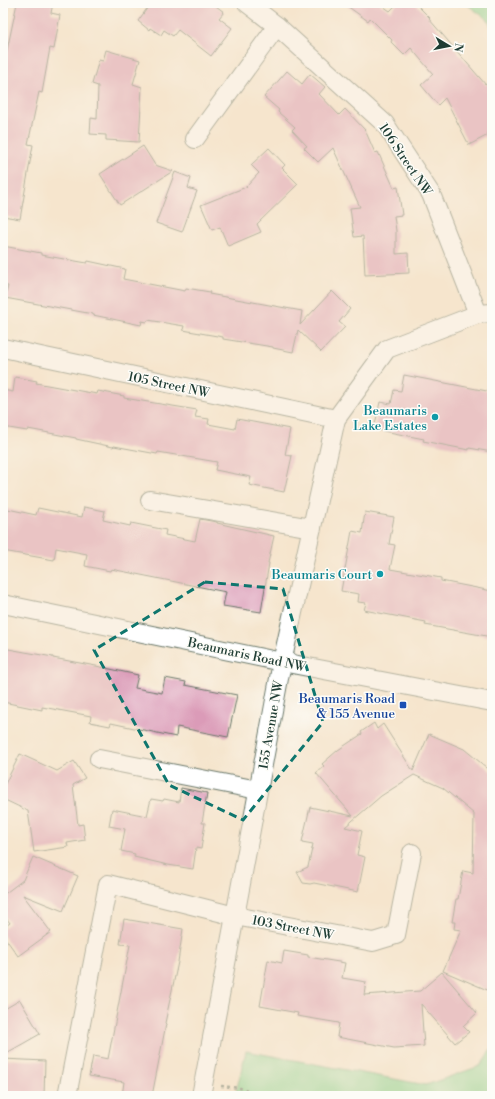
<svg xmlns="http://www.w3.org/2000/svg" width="495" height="1099" font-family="'Libre Bodoni',serif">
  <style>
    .green { fill: #87d796; stroke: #538a65 }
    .building { fill: #db9bb8 }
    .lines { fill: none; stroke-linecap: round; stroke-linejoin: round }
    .minor-casing { stroke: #6a786a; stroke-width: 20 }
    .path { stroke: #6a786a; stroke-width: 2.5; stroke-dasharray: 3 3; stroke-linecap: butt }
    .minor { stroke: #fff; stroke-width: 18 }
    .marked { fill: none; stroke: #0f766e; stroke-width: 3; stroke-dasharray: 8 5; stroke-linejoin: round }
    .culture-dot { fill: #0f9aa8; stroke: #fdfcf7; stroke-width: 1.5 }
    .transit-dot { fill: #1a4fb4; stroke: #fdfcf7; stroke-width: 1.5 }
    .labels { text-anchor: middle; stroke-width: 3; stroke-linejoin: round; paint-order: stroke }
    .street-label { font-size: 13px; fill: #1f3d34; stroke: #fdfcf7 }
    .culture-label { font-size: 13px; fill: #0d838f; stroke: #fdfcf7; text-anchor: end }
    .transit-label { font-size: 13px; fill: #164399; stroke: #fdfcf7; text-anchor: end }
  </style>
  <rect width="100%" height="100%" fill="#fdfcf7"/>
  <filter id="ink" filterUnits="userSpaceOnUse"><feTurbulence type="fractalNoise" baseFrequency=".025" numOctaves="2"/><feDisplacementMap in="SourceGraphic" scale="8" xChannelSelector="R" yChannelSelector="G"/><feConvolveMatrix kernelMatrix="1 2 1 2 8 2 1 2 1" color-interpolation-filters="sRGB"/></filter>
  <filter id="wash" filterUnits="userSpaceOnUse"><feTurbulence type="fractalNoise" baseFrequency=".012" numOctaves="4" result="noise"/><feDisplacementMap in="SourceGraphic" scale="16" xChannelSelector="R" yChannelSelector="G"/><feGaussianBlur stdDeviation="0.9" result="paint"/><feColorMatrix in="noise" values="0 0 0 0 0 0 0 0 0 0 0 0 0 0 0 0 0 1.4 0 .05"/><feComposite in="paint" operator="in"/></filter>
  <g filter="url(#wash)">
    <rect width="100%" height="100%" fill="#f5e5cd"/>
    <!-- green -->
    <g class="green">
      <path d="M 465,3 L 492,3 L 492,28 L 487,19 Z"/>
      <path d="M 492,1048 L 492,1096 L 235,1096 L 246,1051 L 426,1085 L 480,1066 Z"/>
    </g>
    <g id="blocks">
      <!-- building -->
      <g class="building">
        <path d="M 17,3 L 53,3 L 51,13 L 60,15 L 54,49 L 50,48 L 42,93 L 39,92 L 28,144 L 33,145 L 20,219 L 3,216 L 3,60 L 5,60 Z"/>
        <path d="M 151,3 L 212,3 L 224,12 L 219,18 L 232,28 L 211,56 L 178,30 L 173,36 L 164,30 L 161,35 L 150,28 L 149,30 L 138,21 Z"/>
        <path d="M 343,3 L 381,3 L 380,4 L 390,11 L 398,3 L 415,3 L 430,18 L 429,19 L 486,85 L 492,82 L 492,130 L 487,132 L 488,135 L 469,145 L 445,98 L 438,105 L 421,85 L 433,74 L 411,48 L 404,55 L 391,42 L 392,40 L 370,18 L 368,21 Z"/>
        <path d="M 106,50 L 140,60 L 133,84 L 142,87 L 139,142 L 106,140 L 106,135 L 90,134 L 91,118 L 97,119 L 98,86 L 92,84 L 99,60 L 103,61 Z"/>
        <path d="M 287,71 L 302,84 L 310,74 L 325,87 L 319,94 L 339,115 L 345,109 L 365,130 L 375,153 L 378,152 L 394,188 L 398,187 L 402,215 L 394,216 L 396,231 L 396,254 L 408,253 L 409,273 L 365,275 L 363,236 L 354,237 L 350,208 L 360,207 L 333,148 L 318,162 L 304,148 L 307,146 L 292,130 L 295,127 L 278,112 L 279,110 L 264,97 Z"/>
        <path d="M 143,146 L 155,165 L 173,171 L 120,205 L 100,174 Z"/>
        <path d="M 269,148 L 285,165 L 282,168 L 298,184 L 257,224 L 261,232 L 228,246 L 220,227 L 212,230 L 201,205 L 246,187 L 259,173 L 251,165 Z"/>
        <path d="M 175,172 L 191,178 L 188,188 L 197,191 L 182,232 L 156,223 Z"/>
        <path d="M 3,246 L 41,253 L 41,255 L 87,263 L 88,261 L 125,269 L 123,279 L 185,291 L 186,288 L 210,292 L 209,294 L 302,311 L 300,325 L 332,291 L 350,309 L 339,322 L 345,327 L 321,352 L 298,330 L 293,352 L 273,348 L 273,347 L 223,339 L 223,337 L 183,330 L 184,326 L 148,320 L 147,322 L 142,321 L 141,325 L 93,315 L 93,314 L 5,298 L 8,286 L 3,285 Z"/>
        <path d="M 404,375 L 492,392 L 492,452 L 469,448 L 469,450 L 423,441 L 424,439 L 374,429 L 380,402 L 391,404 L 394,390 L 401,391 Z"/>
        <path d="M 15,377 L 37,381 L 36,383 L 97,394 L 98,391 L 124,396 L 124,398 L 197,410 L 195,417 L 209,419 L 208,424 L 235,429 L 237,419 L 290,429 L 285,455 L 292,456 L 284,492 L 249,485 L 251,477 L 215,470 L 217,462 L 158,452 L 157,454 L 114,446 L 113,447 L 76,439 L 76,438 L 28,429 L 27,431 L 3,427 L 3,390 L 13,392 Z"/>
        <path d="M 84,507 L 105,511 L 103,520 L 130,526 L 131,523 L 166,530 L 165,535 L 195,541 L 200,519 L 217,522 L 217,523 L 274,536 L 268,563 L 269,563 L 261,612 L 223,606 L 226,592 L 111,569 L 110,571 L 85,566 L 87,554 L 56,548 L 54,560 L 3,551 L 3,508 L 36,515 L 38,508 L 82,517 Z"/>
        <path d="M 365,512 L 394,517 L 389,544 L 395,545 L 390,569 L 441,578 L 441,581 L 492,591 L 492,637 L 425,625 L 426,622 L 364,610 L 366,603 L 358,602 L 359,594 L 341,591 L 352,531 L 362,533 Z"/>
        <path d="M 3,648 L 25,652 L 53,657 L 53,658 L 96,666 L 138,675 L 135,688 L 162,693 L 165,678 L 186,682 L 185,685 L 237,695 L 228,737 L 177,727 L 176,737 L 111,723 L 110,726 L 90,722 L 91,716 L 42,707 L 42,710 L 3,702 Z"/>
        <path d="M 374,723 L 377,729 L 383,724 L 413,771 L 429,734 L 464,749 L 492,772 L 492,992 L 443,971 L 461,930 L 454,929 L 455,922 L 452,922 L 456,899 L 458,899 L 463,871 L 473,873 L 474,814 L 443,788 L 414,775 L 381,796 L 345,827 L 362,831 L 357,855 L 365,857 L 358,892 L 314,883 L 310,884 L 303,883 L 297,872 L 308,867 L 313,844 L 302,842 L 310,807 L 353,816 L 316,773 L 324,766 L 322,764 L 338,750 L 362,734 L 361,732 Z"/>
        <path d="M 20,754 L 57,771 L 74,761 L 85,778 L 73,785 L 78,825 L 83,824 L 85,840 L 67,843 L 68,847 L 34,852 L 28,811 L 3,799 L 3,788 Z"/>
        <path d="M 181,788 L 207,793 L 202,823 L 205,823 L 201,849 L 196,848 L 193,869 L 168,865 L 134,857 L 135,854 L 121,851 L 125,829 L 109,826 L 112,809 L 147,816 L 151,799 L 163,801 L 164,799 L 179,802 Z"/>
        <path d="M 33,857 L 78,876 L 63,911 L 23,895 L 51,932 L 18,956 L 3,935 L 3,928 L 10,923 L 3,914 L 3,895 L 23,880 Z"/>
        <path d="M 124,919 L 183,929 L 178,962 L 165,1023 L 166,1024 L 152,1096 L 122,1096 L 124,1082 L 89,1076 L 93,1056 L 108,1059 L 130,945 L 120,944 Z"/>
        <path d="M 284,951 L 308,955 L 308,957 L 345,963 L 342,978 L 366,982 L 364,995 L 420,991 L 442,972 L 477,1013 L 463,1026 L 469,1032 L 455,1043 L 421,1004 L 424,1046 L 394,1048 L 337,1037 L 339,1023 L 297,1016 L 298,1013 L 260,1006 L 268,960 L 282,963 Z"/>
        <path d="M 20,1000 L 40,1034 L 3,1055 L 3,1010 Z"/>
        <path d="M 3,1059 L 45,1061 L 44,1096 L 3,1096 Z"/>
      </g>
    </g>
  </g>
  <g filter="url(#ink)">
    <use href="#blocks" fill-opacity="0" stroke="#6a786a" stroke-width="1"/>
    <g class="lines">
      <!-- minor casing -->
      <g class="minor-casing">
        <g id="minor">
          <path d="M 247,3 L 277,26 L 385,124 L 431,194 L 478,314"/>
          <path d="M 195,139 L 277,26"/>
          <path d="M 3,348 L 336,419"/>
          <path d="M 150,500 L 312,528"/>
          <path d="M 3,604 L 282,662 L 492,702"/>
          <path d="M 99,759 L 258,790"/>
          <path d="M 67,1096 L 108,884 L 235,916 L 373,942 L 396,935 L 412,853"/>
          <path d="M 201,1096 L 235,916 L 282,662 L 336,419 L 387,349 L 478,314 L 492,313"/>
        </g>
      </g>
      <!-- path -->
      <g class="path">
        <path d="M 221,1086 L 240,1088 L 260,1096 L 267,1096"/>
        <path d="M 298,1096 L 320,1096"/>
      </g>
      <!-- minor -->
      <use href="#minor" class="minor"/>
    </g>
  </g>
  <!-- marked area -->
  <path d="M0 0H495V1099H0ZM 205,582 L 283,589 L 323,722 L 243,820 L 169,785 L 94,650 Z" fill="#f5e5cd" fill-opacity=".55" fill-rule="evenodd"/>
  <path class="marked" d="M 205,582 L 283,589 L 323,722 L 243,820 L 169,785 L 94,650 Z"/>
  <!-- markers -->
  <g class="culture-dot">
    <circle cx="435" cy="417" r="4"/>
    <circle cx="380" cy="574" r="4"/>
  </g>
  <rect class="transit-dot" x="399" y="701" width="8" height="8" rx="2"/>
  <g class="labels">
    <!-- street labels -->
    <g class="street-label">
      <text transform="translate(406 159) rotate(56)" y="5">106 Street NW</text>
      <text transform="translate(169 384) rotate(12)" y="5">105 Street NW</text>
      <text transform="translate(247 654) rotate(12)" y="5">Beaumaris Road NW</text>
      <text transform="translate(270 725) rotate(-80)" y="5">155 Avenue NW</text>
      <text transform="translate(293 927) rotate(11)" y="5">103 Street NW</text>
    </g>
    <!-- culture labels -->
    <g class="culture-label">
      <text x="427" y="415">Beaumaris<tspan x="427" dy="15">Lake Estates</tspan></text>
      <text x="372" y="579">Beaumaris Court</text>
    </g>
    <!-- transit labels -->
    <g class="transit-label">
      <text x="395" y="703">Beaumaris Road<tspan x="395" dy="15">&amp; 155 Avenue</tspan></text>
    </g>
  </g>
  <!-- margin -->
  <rect width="495" height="1099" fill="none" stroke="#fdfcf7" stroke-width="16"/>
  <!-- north arrow -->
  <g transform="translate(449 46) rotate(100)" stroke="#fdfcf7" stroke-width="3" paint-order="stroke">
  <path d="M0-3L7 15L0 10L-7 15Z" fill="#1f3d34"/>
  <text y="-6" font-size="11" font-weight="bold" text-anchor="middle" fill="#1f3d34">N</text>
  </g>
</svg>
